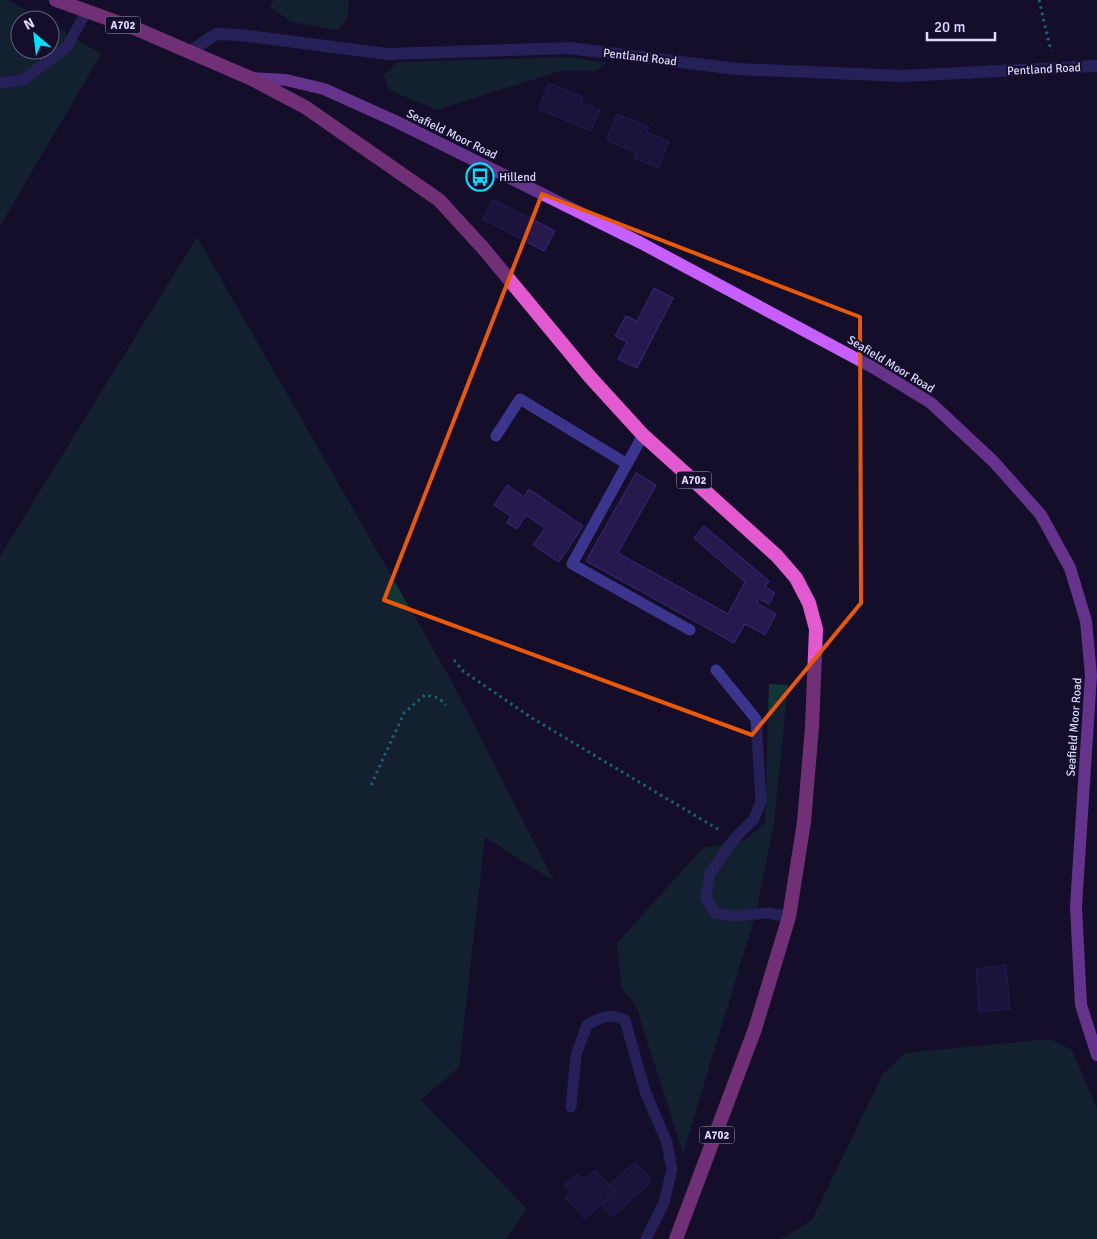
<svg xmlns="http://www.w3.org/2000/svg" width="1097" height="1239" font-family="Signika,sans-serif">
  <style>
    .green { fill: #113635 }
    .building { fill: #25194e; stroke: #3b297c }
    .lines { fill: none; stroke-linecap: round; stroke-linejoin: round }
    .path { stroke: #25c6c1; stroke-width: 3; stroke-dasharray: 2.5 4; stroke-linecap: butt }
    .service { stroke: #3b358e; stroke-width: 11 }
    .tertiary { stroke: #3b358e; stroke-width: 12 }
    .primary { stroke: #c75fff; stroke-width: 12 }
    .trunk { stroke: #e359d0; stroke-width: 14 }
    .marked { fill: none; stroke: #e8590c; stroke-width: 4; stroke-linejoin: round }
    .labels { text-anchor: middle; stroke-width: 4; stroke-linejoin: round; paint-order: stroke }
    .shield { fill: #140e2b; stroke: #a19bbf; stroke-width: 1 }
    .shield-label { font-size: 11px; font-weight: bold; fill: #ded8ff }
    .street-label { font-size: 12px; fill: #ded8ff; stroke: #140e2b }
    .poi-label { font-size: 12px; fill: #ded8ff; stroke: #140e2b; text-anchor: start }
  </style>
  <rect width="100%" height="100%" fill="#140e2b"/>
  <!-- green -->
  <g class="green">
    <path d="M 0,0 L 7,0 L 45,20 L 20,20 L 20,50 L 50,50 L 50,23 L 101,54 L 0,226 Z"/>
    <path d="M 274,0 L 349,0 L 347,18 L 338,30 L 292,22 L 270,7 Z"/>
    <path d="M 569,57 L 606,63 L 596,71 L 560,71 L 437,110 L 389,90 L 384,75 L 398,62 Z"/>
    <path d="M 197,237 L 451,680 L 554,881 L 485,837 L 459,1067 L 421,1100 L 527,1209 L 506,1239 L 0,1239 L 0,556 Z"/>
    <path d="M 769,684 L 788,685 L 774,824 L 756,913 L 683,1153 L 636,1006 L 622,988 L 617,943 L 703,848 L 745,840 L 765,823 Z"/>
    <path d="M 1050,1039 L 1072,1050 L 1097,1109 L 1097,1239 L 781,1239 L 812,1220 L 883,1074 L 905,1053 Z"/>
  </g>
  <!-- building -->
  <g class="building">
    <path d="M 549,83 L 583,97 L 581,102 L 600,110 L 591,131 L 538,109 Z"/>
    <path d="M 617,114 L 649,127 L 647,133 L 669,141 L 658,168 L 634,158 L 636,153 L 606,140 Z"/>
    <path d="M 493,199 L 555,231 L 544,251 L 483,219 Z"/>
    <path d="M 654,288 L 673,298 L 637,368 L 618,359 L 627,342 L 615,336 L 626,316 L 637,321 Z"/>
    <path d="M 636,473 L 656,485 L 618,553 L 728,614 L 745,582 L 694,538 L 704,526 L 769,581 L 765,587 L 775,593 L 769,604 L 759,599 L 757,603 L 776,614 L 765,635 L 745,624 L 734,643 L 586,561 Z"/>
    <path d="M 507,485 L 524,497 L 529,489 L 583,526 L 559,562 L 533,545 L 545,528 L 526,515 L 517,529 L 507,523 L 511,516 L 494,505 Z"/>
    <path d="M 1006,965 L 1010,1009 L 979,1012 L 976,969 Z"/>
    <path d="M 635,1162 L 652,1181 L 612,1217 L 601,1205 L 615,1192 L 609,1185 Z"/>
    <path d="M 595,1170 L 615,1192 L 585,1219 L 565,1197 L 570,1192 L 564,1185 L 577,1174 L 584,1180 Z"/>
  </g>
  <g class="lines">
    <!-- path -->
    <g class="path">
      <path d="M 1039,0 L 1051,51"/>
      <path d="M 454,660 L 463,671 L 532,718 L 721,831"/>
      <path d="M 371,785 L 404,713 L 425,695 L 439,698 L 446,705"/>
    </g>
    <!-- service -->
    <g class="service">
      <path d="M 0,83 L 23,80 L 67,47 L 86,12"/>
      <path d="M 643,435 L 572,564 L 690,630"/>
      <path d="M 496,436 L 520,399 L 627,464"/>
      <path d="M 716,670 L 756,719 L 761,801 L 754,819 L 734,839 L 710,873 L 706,898 L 715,913 L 733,916 L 768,913 L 789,917"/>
      <path d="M 571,1107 L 576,1055 L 587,1025 C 601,1017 609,1013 625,1020 L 645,1091 L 667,1143 L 672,1169 L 664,1203 L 646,1239"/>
    </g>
    <!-- tertiary -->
    <path class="tertiary" d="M 189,52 L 216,34 L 240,35 L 388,54 L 569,48 L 737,69 L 903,76 L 1097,66"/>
    <!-- primary -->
    <path class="primary" d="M 250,78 L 286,80 L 324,89 L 395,121 L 641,243 L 872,367 L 931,403 L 994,462 L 1041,515 L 1070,568 L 1086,621 L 1091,675 L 1076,906 L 1081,1005 L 1097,1055"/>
    <!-- trunk -->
    <path class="trunk" d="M 56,0 L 139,30 L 250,78 L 305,107 L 439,200 L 483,248 L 590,377 L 643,435 L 777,556 L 796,578 L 809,603 L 816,629 L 812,727 L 804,822 L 789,917 L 755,1029 L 676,1239"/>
  </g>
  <!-- marked area -->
  <path d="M0 0H1097V1239H0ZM 542,194 L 860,317 L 861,603 L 752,735 L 384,600 Z" fill="#140e2b" fill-opacity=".55" fill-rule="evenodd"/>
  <path class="marked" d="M 542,194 L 860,317 L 861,603 L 752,735 L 384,600 Z"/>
  <!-- icons -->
  <defs>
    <g id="bus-ring" transform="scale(1.4375)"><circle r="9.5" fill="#140e2b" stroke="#04dfff" stroke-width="1.5"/><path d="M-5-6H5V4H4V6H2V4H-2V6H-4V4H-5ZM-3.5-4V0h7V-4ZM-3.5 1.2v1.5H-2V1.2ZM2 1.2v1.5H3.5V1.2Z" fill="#04dfff"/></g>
  </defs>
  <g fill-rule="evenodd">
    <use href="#bus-ring" x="480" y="177"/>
  </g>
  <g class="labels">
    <!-- shield labels -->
    <g class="shield">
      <rect x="105.5" y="16.5" width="35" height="17" rx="4"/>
      <rect x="676.5" y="471.5" width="35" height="17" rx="4"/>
      <rect x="699.5" y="1126.5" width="35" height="17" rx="4"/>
    </g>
    <g class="shield-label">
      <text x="123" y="29">A702</text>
      <text x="694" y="484">A702</text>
      <text x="717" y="1139">A702</text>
    </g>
    <!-- street labels -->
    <g class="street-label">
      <text transform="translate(640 57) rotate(7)" y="4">Pentland Road</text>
      <text transform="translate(1044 69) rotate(-3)" y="4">Pentland Road</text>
      <text transform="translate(452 134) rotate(26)" y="4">Seafield Moor Road</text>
      <text transform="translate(891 364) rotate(31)" y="4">Seafield Moor Road</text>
      <text transform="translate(1074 727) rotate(-86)" y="4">Seafield Moor Road</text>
    </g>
    <!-- poi labels -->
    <g class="poi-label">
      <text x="499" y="181">Hillend</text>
    </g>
  </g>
  <!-- north arrow -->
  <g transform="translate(35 35) rotate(332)"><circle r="24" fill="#140e2b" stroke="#655f80"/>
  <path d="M0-4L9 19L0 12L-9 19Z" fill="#04dfff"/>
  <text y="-8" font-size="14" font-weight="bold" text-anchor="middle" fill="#ded8ff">N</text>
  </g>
  <!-- scale -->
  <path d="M927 32v8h68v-8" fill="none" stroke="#ded8ff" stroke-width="2.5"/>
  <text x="934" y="32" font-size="15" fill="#ded8ff" stroke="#140e2b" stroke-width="4" paint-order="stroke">20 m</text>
</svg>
